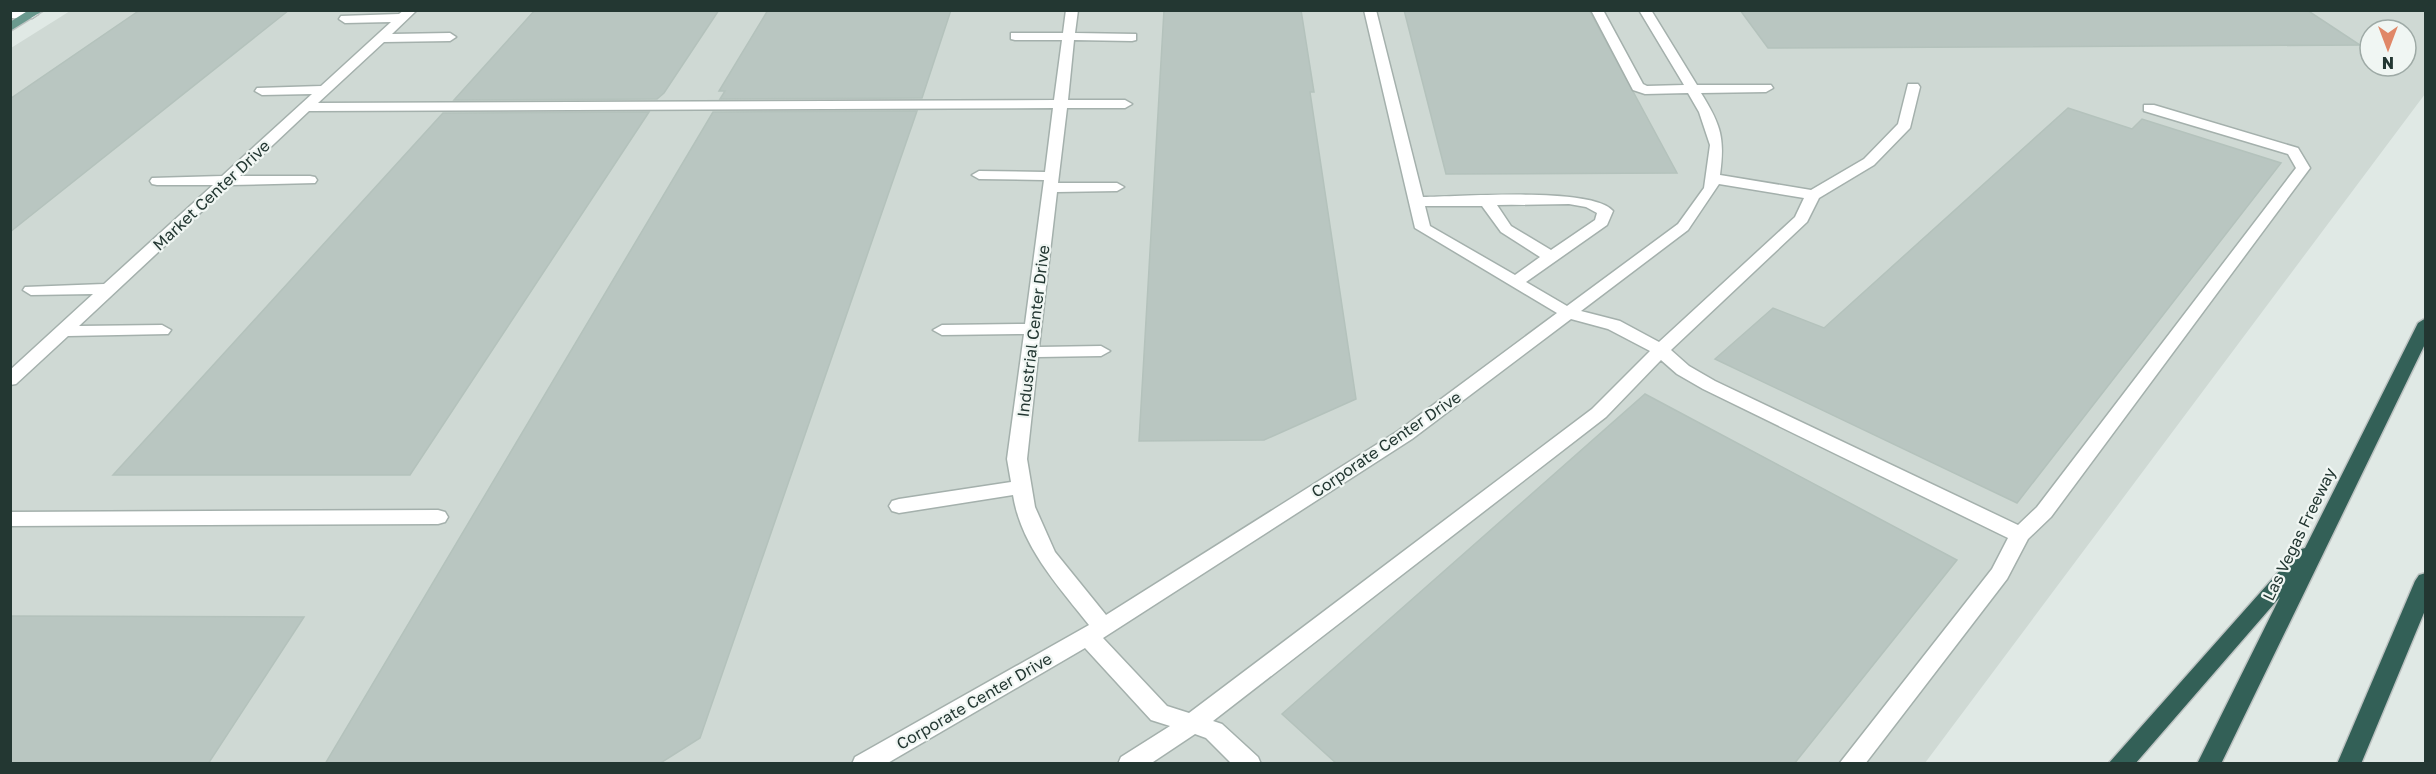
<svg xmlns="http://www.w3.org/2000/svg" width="2436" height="774" font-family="'Golos Text',sans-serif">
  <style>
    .built { fill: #cfd9d4; fill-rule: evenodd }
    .building { fill: #b9c6c1; stroke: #b4c2bc; stroke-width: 1.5 }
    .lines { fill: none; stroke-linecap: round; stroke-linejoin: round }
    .minor-casing { stroke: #a4b0ac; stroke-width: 3 }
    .major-casing { stroke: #bdc3c2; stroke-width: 3 }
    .highway-casing { stroke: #bdc3c2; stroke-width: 3 }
    .minor { fill: #fff; fill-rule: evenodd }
    .major { fill: #6a998e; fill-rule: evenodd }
    .highway { fill: #336057; fill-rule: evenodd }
    .labels { text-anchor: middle; stroke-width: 4.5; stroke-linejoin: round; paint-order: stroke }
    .street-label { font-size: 16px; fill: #233732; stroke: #f0f6f3 }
  </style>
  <rect width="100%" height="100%" fill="#e0e9e5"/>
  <!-- built -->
  <path class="built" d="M 70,11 L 2425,11 L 2425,94 L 1925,763 L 11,764 L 11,48 ZM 2370,30 L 2406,30 L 2406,66 L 2370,66 Z"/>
  <!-- building -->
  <g class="building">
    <path d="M 140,10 L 289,10 L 10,232 L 10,99 Z"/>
    <path d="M 535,10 L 719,10 L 664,93 L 657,99 L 454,100 Z"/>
    <path d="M 768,10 L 951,10 L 922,98 L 720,99 L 725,91 L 719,91 Z"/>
    <path d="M 1164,10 L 1301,10 L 1314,92 L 1310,92 L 1356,399 L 1264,440 L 1139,441 Z"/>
    <path d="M 1404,10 L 1589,10 L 1677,173 L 1446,174 Z"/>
    <path d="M 1740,10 L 2307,10 L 2360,45 L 1768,48 Z"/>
    <path d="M 2068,108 L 2132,129 L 2142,119 L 2281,163 L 2017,503 L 1715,359 L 1773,308 L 1824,328 Z"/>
    <path d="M 917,111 L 700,738 L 659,764 L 325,764 L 713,112 Z"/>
    <path d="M 649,112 L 410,475 L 113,475 L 443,113 Z"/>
    <path d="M 1645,394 L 1957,560 L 1794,764 L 1337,764 L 1282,714 Z"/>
    <path d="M 10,616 L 304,617 L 208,764 L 10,764 Z"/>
  </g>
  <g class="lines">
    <!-- minor casing -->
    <g class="minor-casing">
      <g id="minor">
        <path d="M 10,10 L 32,10 L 38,14 L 32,18 L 10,18 Z"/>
        <path d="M 404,10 L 417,10 L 392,34 L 450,33 L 456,37 L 450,41 L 384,42 L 318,103 L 1054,100 L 1062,40 L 1015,40 L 1011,39 L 1011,33 L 1063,33 L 1066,10 L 1078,10 L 1075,33 L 1136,34 L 1136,40 L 1132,41 L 1074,40 L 1068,100 L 1125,100 L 1132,104 L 1125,108 L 1067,108 L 1058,183 L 1117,183 L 1124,187 L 1117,191 L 1057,192 L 1039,347 L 1101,346 L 1110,351 L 1101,356 L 1038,357 L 1027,459 L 1035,507 L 1055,552 L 1106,615 L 1398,431 L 1557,313 L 1415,228 L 1364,10 L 1376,10 L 1423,197 C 1458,197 1593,186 1613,211 L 1607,225 L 1526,282 L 1567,306 L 1678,224 L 1704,188 L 1710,145 L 1699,112 L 1688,93 L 1645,94 L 1633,90 L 1591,10 L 1603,10 L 1643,84 L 1647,86 L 1684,85 L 1639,10 L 1651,10 L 1697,85 L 1771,85 L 1773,88 L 1766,92 L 1701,93 C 1721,125 1725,138 1720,175 L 1811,190 L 1864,159 L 1898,124 L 1908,84 L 1918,84 L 1920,87 L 1910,128 L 1874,165 L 1819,198 L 1807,222 L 1671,350 L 1689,366 L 1715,381 L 2018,525 L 2037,507 L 2296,168 L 2288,154 L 2144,111 L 2144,105 L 2154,105 L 2298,148 L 2310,168 L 2051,517 L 2028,539 L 2007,579 L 1865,764 L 1839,764 L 1992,569 L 2008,538 L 1703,389 L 1677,374 L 1661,360 L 1606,417 L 1213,721 L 1222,724 L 1258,757 L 1261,764 L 1232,764 L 1206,738 L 1195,734 L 1150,764 L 1118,764 L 1121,757 L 1170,726 L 1151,720 L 1085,648 L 886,764 L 852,764 L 855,757 L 1089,625 C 1058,586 1021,546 1013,495 L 899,513 L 892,511 L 889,506 L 892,501 L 899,499 L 1011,482 L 1007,459 L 1024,334 L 942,335 L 933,330 L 942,325 L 1025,324 L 1044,180 L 979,179 L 972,175 L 979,171 L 1045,172 L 1053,108 L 309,111 L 240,176 L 310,176 L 315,177 L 317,180 L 315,183 L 230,185 L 79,326 L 162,325 L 171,330 L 168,334 L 68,336 L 16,384 L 10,385 L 10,370 L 93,294 L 31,295 L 23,290 L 25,287 L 104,284 L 213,185 L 157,185 L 152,184 L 150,181 L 152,178 L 222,176 L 312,94 L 262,95 L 255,91 L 257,88 L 321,86 L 391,22 L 345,23 L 339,19 L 341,16 L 399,14 ZM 1719,184 L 1804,198 L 1795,217 L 1659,342 L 1620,321 L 1581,311 L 1688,230 ZM 1569,204 L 1586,207 L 1597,213 L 1595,220 L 1551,250 L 1511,226 L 1497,205 ZM 1425,206 L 1482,206 L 1501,232 L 1540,257 L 1515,275 L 1430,226 ZM 1571,319 L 1608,329 L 1650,351 L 1592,409 L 1189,713 L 1167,706 L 1103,638 L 1412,439 Z"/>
        <path d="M 438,510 L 445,512 L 448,517 L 445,522 L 438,524 L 10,526 L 10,512 Z"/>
      </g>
    </g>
    <!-- major casing -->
    <g class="major-casing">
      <path id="major" d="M 29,10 L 44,10 L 10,31 L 10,22 Z"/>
    </g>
    <!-- highway casing -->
    <g class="highway-casing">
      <g id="highway">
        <path d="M 2426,318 L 2426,342 L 2221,764 L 2197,764 L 2280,597 L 2135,764 L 2108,764 L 2298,550 L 2305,548 L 2418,323 Z"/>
        <path d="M 2426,573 L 2426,608 L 2361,764 L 2337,764 L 2415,581 L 2419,575 Z"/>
      </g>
    </g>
    <!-- minor -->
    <use href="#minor" class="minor"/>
    <!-- major -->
    <use href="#major" class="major"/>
    <!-- highway -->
    <use href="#highway" class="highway"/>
  </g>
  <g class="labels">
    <!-- street labels -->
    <g class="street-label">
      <text transform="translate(211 195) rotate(-43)" y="6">Market Center Drive</text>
      <text transform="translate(1033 331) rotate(-83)" y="6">Industrial Center Drive</text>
      <text transform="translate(1386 444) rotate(-34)" y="6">Corporate Center Drive</text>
      <text transform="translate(2299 534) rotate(-64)" y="6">Las Vegas Freeway</text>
      <text transform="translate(974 701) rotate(-30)" y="6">Corporate Center Drive</text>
    </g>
  </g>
  <!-- border -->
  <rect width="2436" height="774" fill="none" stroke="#233732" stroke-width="24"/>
  <!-- north arrow -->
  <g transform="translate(2388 48) rotate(180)"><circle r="28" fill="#f0f6f3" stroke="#9eaaa6" stroke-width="1.5"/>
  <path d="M0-4.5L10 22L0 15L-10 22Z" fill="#e08767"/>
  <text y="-9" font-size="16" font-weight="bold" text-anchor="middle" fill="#233732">N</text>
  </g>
</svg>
